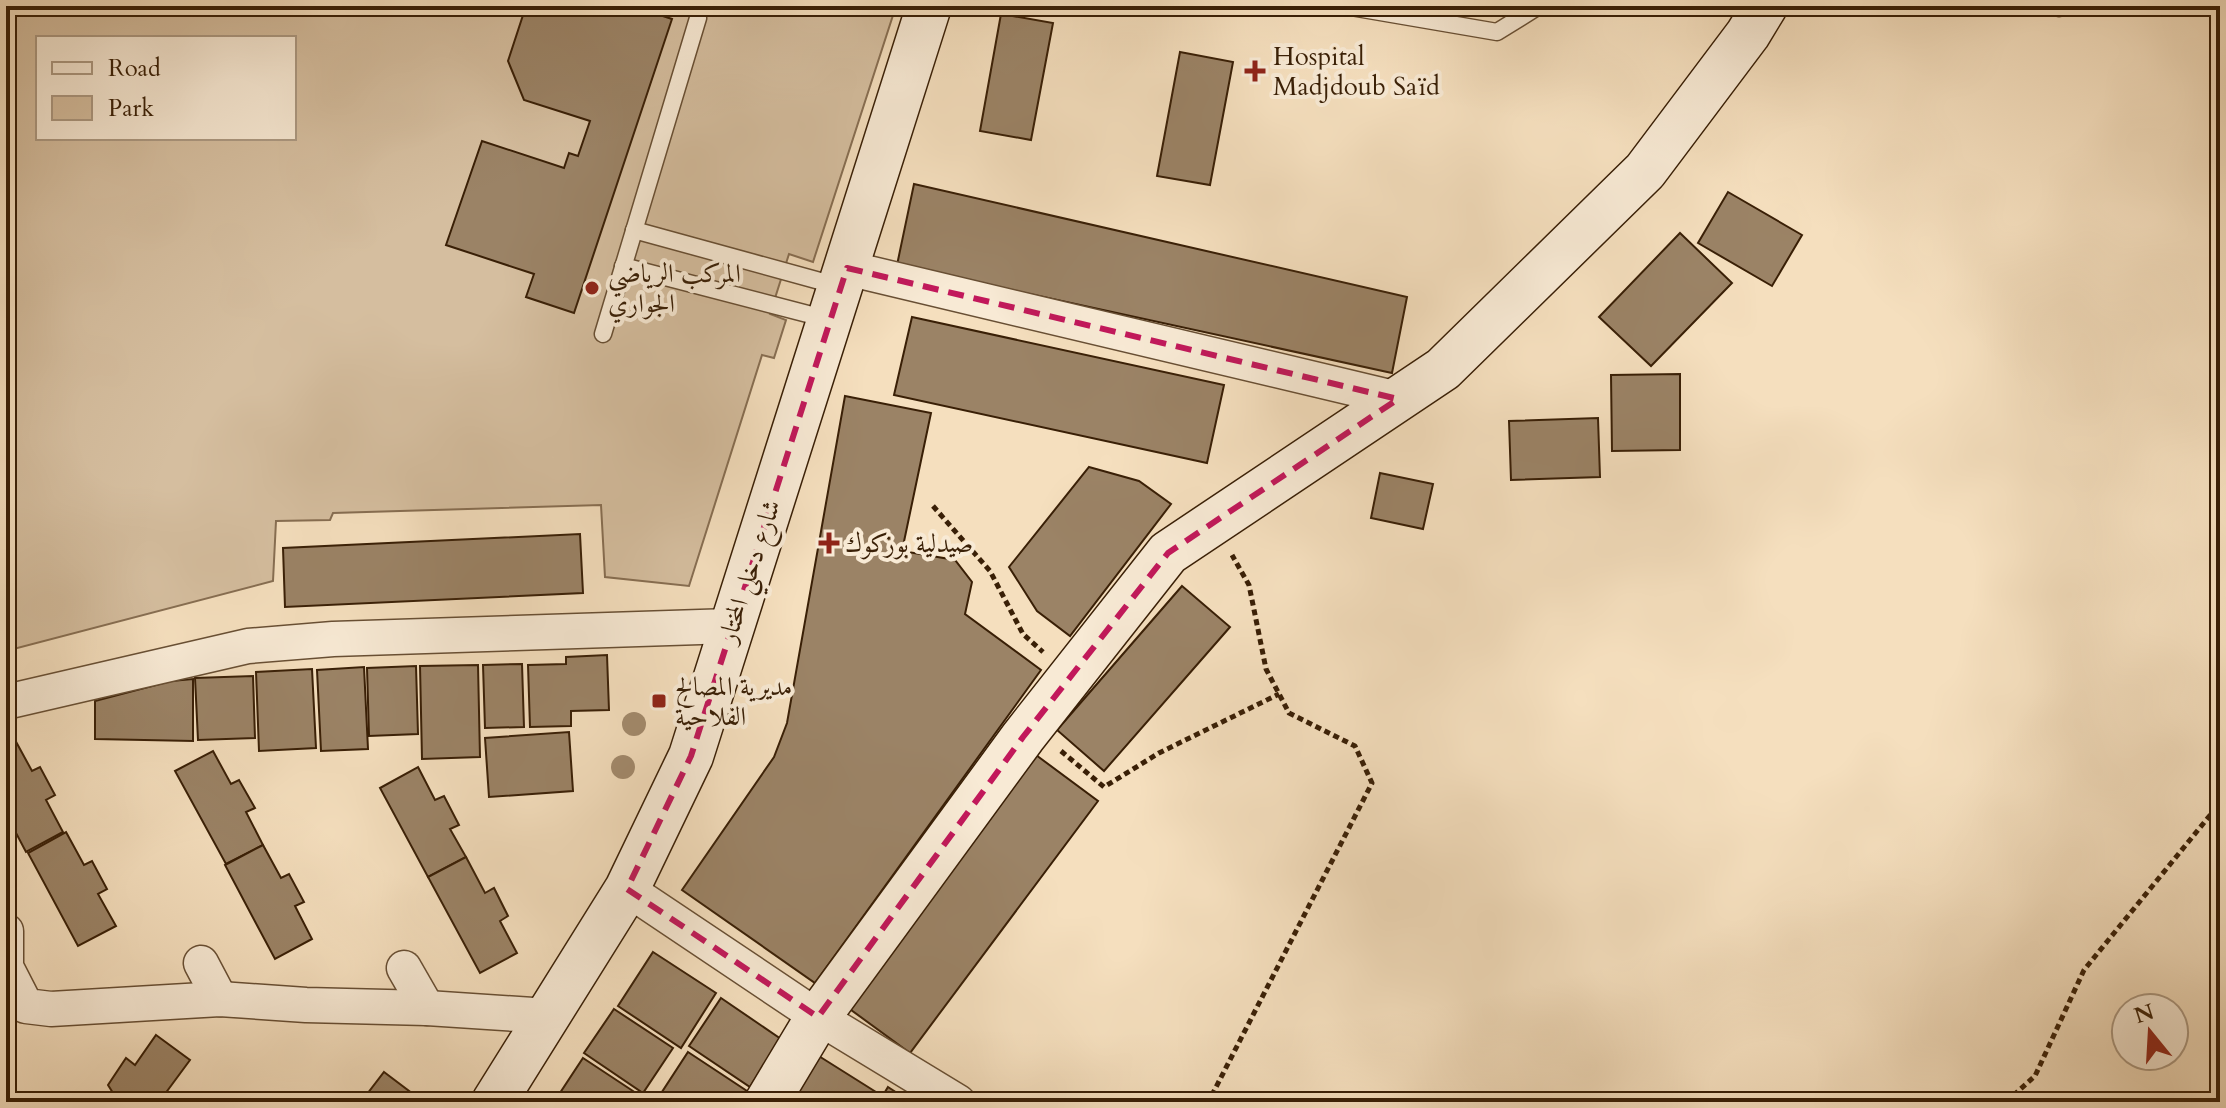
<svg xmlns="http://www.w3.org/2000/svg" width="2226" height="1108" font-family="Cardo,Amiri,serif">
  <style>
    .green { fill: #d5be9f; stroke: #876e52; stroke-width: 2; fill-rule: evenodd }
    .building { fill: #9b8366; stroke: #391f06; stroke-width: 2 }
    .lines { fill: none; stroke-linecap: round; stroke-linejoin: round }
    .lane-casing { stroke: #684f34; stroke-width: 19 }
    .street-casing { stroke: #684f34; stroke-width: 37 }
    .secondary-casing { stroke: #391f06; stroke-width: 47 }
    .path { stroke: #391f06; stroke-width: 5; stroke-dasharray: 6 4; stroke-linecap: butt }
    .lane { stroke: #f8ead5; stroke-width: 16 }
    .street { stroke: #f8ead5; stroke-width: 34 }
    .secondary { stroke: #f8ead5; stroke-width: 44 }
    .tree { fill: #a38b6e }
    .marked { fill: none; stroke: #c2185b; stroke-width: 6; stroke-dasharray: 16 10; stroke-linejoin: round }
    .poi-dot { fill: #8f2418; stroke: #f8ead5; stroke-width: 3 }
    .labels { text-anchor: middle; stroke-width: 8; stroke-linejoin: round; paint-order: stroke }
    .poi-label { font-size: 26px; fill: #391f06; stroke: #f8ead5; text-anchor: start }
    .street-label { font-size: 26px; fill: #391f06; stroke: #f8ead5 }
  </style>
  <rect width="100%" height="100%" fill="#f5dfbe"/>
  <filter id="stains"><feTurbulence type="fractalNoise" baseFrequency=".0025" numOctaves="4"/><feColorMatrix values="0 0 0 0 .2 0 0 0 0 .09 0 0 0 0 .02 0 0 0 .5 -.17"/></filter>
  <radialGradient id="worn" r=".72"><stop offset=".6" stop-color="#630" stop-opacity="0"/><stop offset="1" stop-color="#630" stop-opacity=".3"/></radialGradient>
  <!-- green -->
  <path class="green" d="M 6,6 L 896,6 L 813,262 L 789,254 L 770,314 L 786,320 L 774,358 L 762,355 L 689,586 L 605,577 L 601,505 L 333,513 L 330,520 L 276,521 L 273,581 L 6,651 ZM 38,38 L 294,38 L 294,138 L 38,138 Z"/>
  <!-- building -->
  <g class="building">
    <path d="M 526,6 L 632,6 L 672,19 L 574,313 L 526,297 L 534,274 L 446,245 L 482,141 L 564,168 L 569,153 L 578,156 L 590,121 L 524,100 L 508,61 Z"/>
    <path d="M 1001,14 L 1053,23 L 1031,140 L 980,131 Z"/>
    <path d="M 1180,52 L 1233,62 L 1210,185 L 1157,176 Z"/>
    <path d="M 914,184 L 1407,297 L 1392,373 L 897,265 Z"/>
    <path d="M 1728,192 L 1802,235 L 1772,286 L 1698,243 Z"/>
    <path d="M 1680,233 L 1732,283 L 1651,366 L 1599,317 Z"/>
    <path d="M 912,317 L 1224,385 L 1207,463 L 894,395 Z"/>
    <path d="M 1680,374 L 1680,450 L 1612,451 L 1611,375 Z"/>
    <path d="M 845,396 L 931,413 L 902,551 L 955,560 L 972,582 L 965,614 L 1041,670 L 815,983 L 682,890 L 774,757 L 787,723 Z"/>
    <path d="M 1598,418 L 1600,477 L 1511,480 L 1509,421 Z"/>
    <path d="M 1089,467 L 1139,481 L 1171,504 L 1070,636 L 1037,611 L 1009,567 Z"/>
    <path d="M 1380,473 L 1433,484 L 1423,529 L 1371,518 Z"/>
    <path d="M 580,534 L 583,593 L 285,607 L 283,548 Z"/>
    <path d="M 1182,586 L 1230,627 L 1104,771 L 1057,730 Z"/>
    <path d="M 607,655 L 609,710 L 571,711 L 571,726 L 530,727 L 528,665 L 566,664 L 566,657 Z"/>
    <path d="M 522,664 L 524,727 L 485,728 L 483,665 Z"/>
    <path d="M 478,665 L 480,757 L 422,759 L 420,666 Z"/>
    <path d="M 416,666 L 418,734 L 369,736 L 367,668 Z"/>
    <path d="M 364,667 L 368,749 L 321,751 L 317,670 Z"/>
    <path d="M 312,669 L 316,748 L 259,751 L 256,672 Z"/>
    <path d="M 253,676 L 255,738 L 198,740 L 195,678 Z"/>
    <path d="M 193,679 L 193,741 L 95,739 L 95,701 L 171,681 Z"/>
    <path d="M 569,732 L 573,791 L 489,797 L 485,738 Z"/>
    <path d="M 14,738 L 32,771 L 40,767 L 55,795 L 46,800 L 63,832 L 26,852 L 6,814 L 6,742 Z"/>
    <path d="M 213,751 L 231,784 L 239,780 L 255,808 L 246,812 L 263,845 L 226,864 L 175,771 Z"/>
    <path d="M 1036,755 L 1098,801 L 910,1053 L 847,1007 Z"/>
    <path d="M 418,767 L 435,800 L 444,796 L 459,825 L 450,829 L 466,857 L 428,877 L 380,788 Z"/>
    <path d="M 66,832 L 84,865 L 92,861 L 107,889 L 98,894 L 116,926 L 78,946 L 28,853 Z"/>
    <path d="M 263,845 L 281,878 L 289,874 L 304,902 L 295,906 L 312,939 L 275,959 L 225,865 Z"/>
    <path d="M 466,857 L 485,893 L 494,888 L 508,916 L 500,921 L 517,953 L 480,973 L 428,877 Z"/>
    <path d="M 653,952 L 716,993 L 681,1048 L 618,1006 Z"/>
    <path d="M 721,998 L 781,1039 L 750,1087 L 689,1046 Z"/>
    <path d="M 614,1009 L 673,1048 L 643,1093 L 584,1053 Z"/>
    <path d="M 156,1035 L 190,1060 L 159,1102 L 107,1102 L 113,1093 L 108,1085 L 126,1058 L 135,1065 Z"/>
    <path d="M 688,1052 L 747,1091 L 739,1102 L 672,1102 L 660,1095 Z"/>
    <path d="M 814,1053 L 876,1092 L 870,1102 L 782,1102 Z"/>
    <path d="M 583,1058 L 639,1095 L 635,1102 L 554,1102 Z"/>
    <path d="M 384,1072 L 417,1097 L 413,1102 L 361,1102 Z"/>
    <path d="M 888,1087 L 911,1102 L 879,1102 Z"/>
  </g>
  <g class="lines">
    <!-- lane casing -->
    <g class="lane-casing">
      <g id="lane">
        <path d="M 1345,6 L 1497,32 L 1534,9 L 1534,6"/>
        <path d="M 2054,6 L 2059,8"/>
        <path d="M 634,230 L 838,286"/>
        <path d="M 623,266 L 827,319"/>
        <path d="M 603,334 L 698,18"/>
      </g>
    </g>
    <!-- street casing -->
    <g class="street-casing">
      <g id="street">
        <path d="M 847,268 L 1398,399"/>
        <path d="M 6,702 L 248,646 L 333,639 L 731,626"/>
        <path d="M 627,889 L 818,1017 L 958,1102"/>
        <path d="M 6,931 L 6,967 L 26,1006 L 51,1009 L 220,999 L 306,1005 L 427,1008 L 548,1016"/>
        <path d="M 201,963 L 220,999"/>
        <path d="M 404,968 L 427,1008"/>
      </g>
    </g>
    <!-- secondary casing -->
    <g class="secondary-casing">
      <g id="secondary">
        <path d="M 494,1102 L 627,889 L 691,756 L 929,6"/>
        <path d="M 767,1102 L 818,1017 L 1023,737 L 1168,553 L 1443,369 L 1645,171 L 1748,34 L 1765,6"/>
      </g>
    </g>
    <!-- path -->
    <g class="path">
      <path d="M 933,506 L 990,571 L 1023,634 L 1043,652"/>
      <path d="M 1061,751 L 1104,787 L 1159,753 L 1279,694"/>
      <path d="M 1222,1102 L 1213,1093 L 1372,783 L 1355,746 L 1289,713 L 1266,669 L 1249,585 L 1232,555"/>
      <path d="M 2006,1102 L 2035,1076 L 2084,970 L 2220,803"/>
    </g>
    <!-- lane -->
    <use href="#lane" class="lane"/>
    <!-- street -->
    <use href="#street" class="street"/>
    <!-- secondary -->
    <use href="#secondary" class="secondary"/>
  </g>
  <!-- trees -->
  <g class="tree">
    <circle cx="634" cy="724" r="12"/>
    <circle cx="623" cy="767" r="12"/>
  </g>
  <!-- marked area -->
  <path class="marked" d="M 847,268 L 1398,399 L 1168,553 L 1023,737 L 818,1017 L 627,889 L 691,756 Z"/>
  <!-- markers -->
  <g class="poi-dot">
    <path d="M1251 59h8v8h8v8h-8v8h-8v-8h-8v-8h8z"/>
    <circle cx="592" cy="288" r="8"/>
    <path d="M825 531h8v8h8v8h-8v8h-8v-8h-8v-8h8z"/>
    <rect x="651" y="693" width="16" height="16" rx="4"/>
  </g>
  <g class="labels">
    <!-- poi labels -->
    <g class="poi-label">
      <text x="1273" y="65">Hospital<tspan x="1273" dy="30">Madjdoub Saïd</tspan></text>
      <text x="608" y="282">المركب الرياضي<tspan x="608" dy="30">الجواري</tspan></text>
      <text x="845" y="552">صيدلية بوزكوك</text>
      <text x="675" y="695">مديرية المصالح<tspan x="675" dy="30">الفلاحية</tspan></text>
    </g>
    <!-- street labels -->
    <g class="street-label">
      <text transform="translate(749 571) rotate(-72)" y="9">شارع دخلي المختار</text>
    </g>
  </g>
  <!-- margin -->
  <rect width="2226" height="1108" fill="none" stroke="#f5dfbe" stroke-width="32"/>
  <rect x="8" y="8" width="2210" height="1092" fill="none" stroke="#391f06" stroke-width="4"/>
  <rect x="16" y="16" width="2194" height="1076" fill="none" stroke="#391f06" stroke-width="2"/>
  <!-- legend -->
  <rect x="36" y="36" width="260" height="104" fill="#f8ead5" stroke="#ac9982" stroke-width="2"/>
  <rect x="52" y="62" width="40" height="12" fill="#f8ead5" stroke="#ac9982" stroke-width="2"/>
  <text x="108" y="76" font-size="24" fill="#391f06">Road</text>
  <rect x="52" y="96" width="40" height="24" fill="#d5be9f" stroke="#ac9982" stroke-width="2"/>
  <text x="108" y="116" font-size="24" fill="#391f06">Park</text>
  <!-- north arrow -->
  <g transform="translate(2150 1032) rotate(342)"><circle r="38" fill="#f8ead5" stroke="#ac9982" stroke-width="2"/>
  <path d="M0-6L14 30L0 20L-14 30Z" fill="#8f2418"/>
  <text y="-12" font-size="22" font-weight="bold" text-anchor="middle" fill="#391f06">N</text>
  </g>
  <rect width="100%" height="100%" filter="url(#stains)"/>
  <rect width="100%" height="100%" fill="url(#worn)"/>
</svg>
